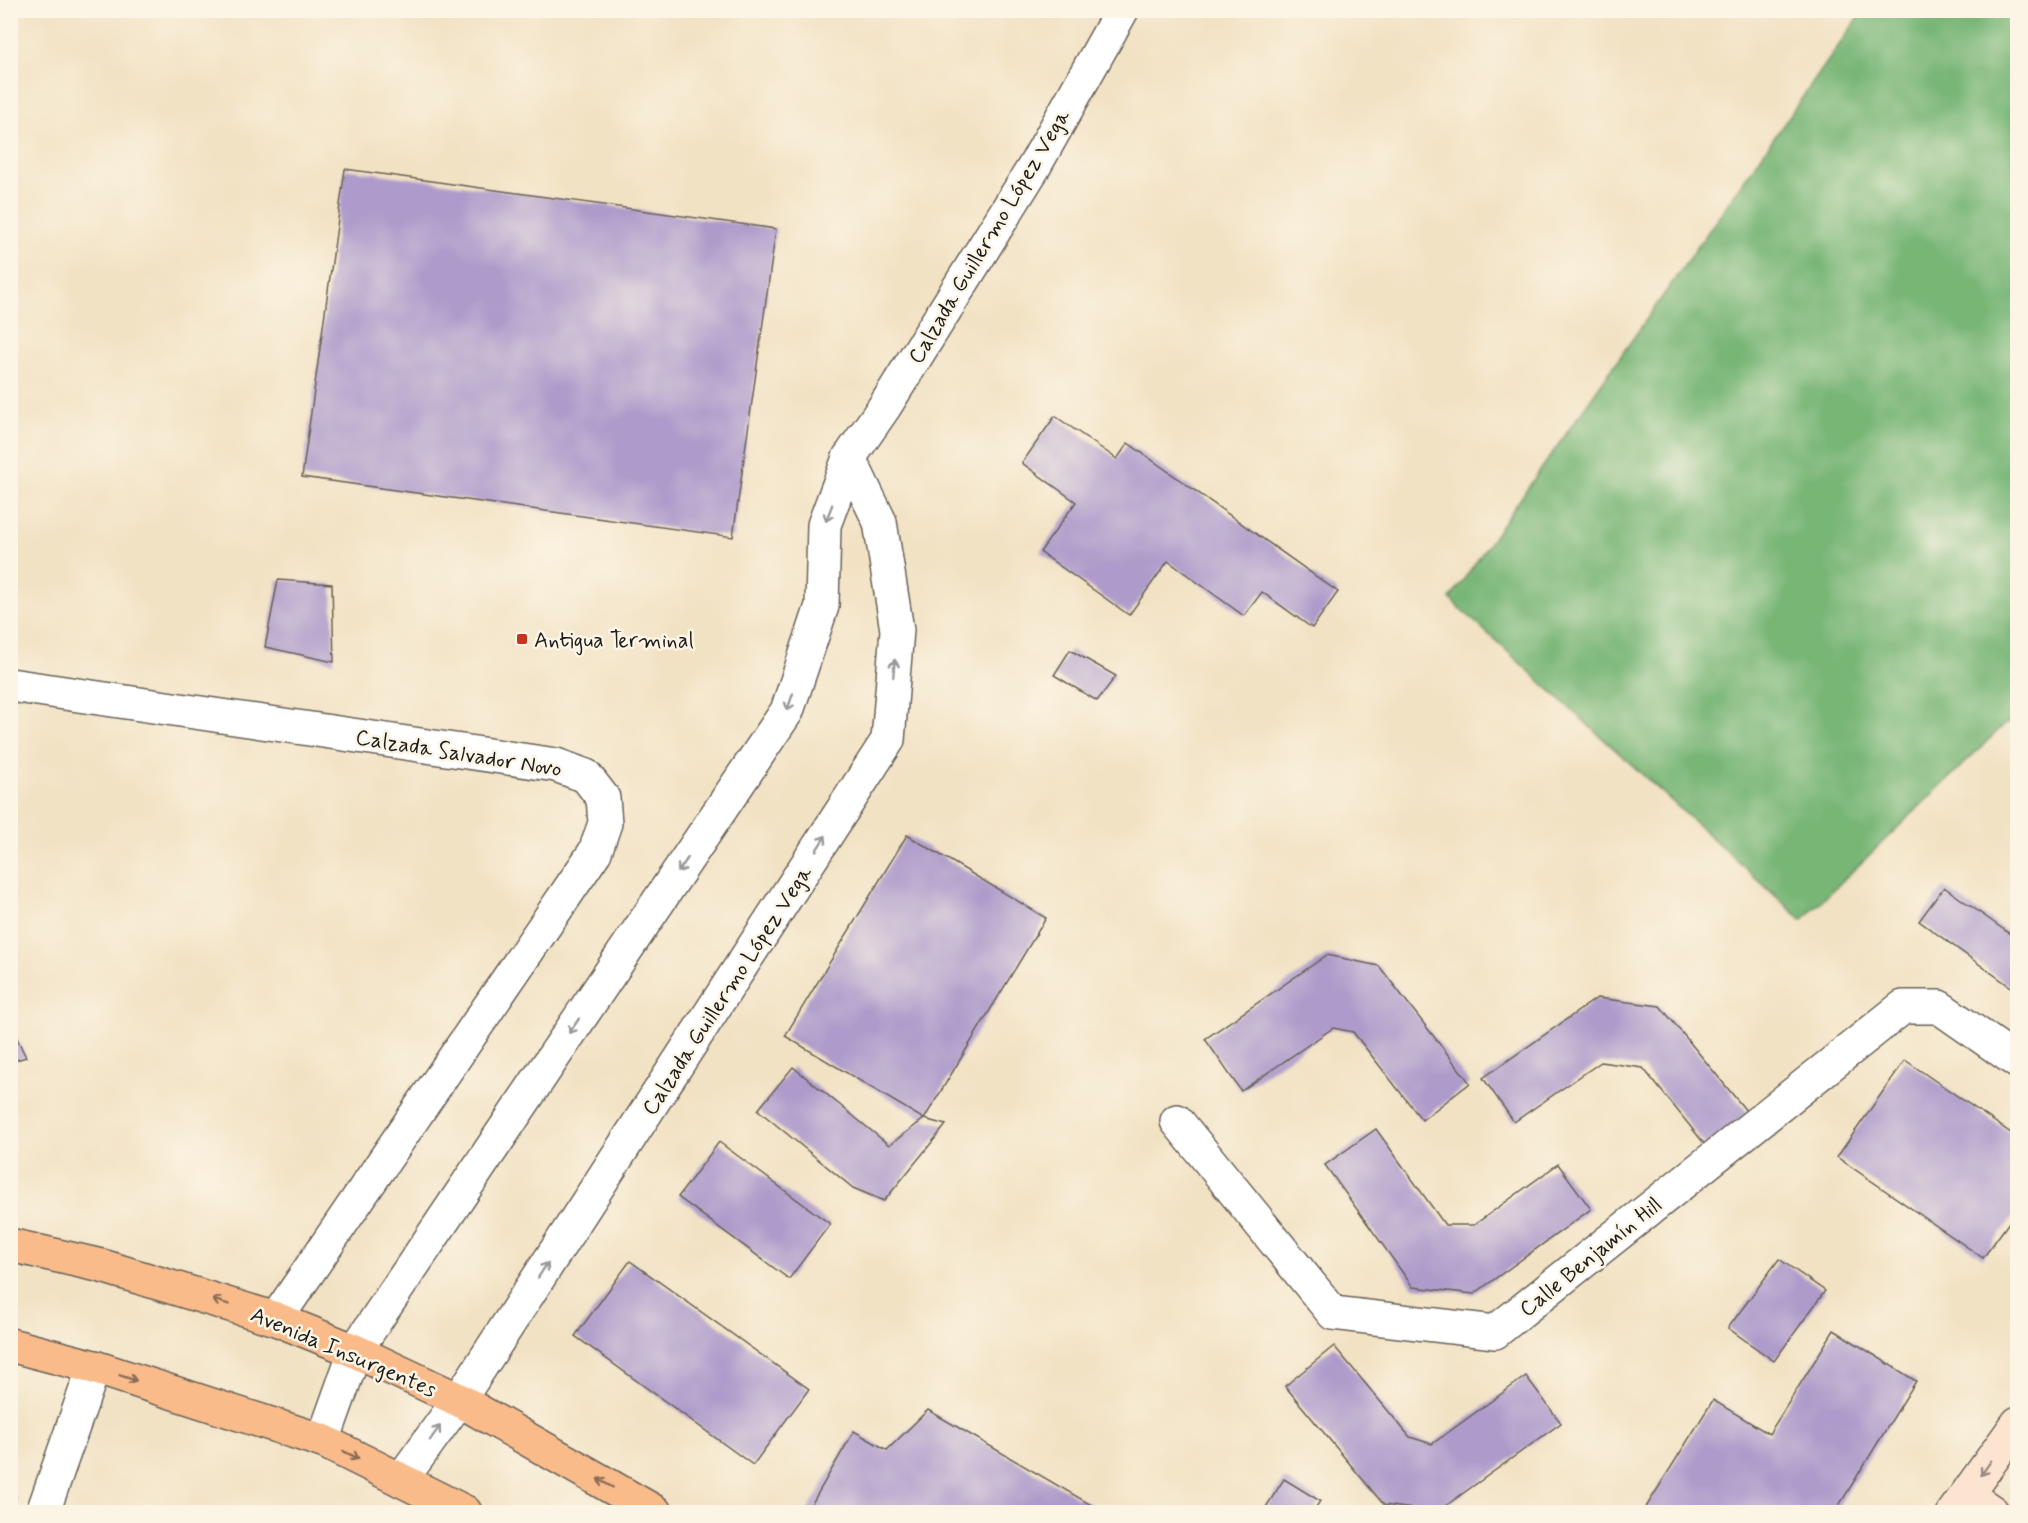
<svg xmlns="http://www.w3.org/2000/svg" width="2028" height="1523" font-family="Mynerve,sans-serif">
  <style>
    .forest { fill: #78b676; stroke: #4a6949; stroke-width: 1.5 }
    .building { fill: #ae9bcb }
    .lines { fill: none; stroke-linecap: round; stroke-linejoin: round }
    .street-casing { stroke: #676157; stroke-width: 36 }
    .secondary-casing { stroke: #676157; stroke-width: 36 }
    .primary-casing { stroke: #676157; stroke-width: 36 }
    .street { stroke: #fff; stroke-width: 33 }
    .secondary { stroke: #fde4d1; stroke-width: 33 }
    .primary { stroke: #fabb8b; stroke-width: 33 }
    .oneway { stroke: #999 }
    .oneway2 { stroke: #8b6c54 }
    .oneway3 { stroke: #988a80 }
    .poi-dot { fill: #c8321e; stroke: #fcf5e5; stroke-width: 2 }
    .labels { text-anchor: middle; stroke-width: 5; stroke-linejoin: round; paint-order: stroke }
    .street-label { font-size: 22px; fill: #1c1c1c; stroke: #fcf5e5 }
    .poi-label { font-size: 22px; fill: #1c1c1c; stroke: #fcf5e5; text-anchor: start }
  </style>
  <rect width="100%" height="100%" fill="#fcf5e5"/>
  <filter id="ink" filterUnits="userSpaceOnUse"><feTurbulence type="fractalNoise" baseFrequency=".0167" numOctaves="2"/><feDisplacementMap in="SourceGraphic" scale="12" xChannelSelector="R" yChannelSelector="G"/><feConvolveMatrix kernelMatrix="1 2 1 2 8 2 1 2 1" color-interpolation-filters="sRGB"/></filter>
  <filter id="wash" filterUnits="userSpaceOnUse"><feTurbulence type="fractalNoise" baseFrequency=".008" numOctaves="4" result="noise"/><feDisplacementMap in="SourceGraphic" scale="24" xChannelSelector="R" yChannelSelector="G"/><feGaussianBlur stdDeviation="1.35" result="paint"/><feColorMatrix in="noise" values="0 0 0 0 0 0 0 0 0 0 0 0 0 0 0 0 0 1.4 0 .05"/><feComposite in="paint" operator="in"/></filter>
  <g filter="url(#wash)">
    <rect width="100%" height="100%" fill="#f2e2c4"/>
    <!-- forest -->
    <path class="forest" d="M 1863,11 L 2003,11 L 2017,21 L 2017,727 L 2007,722 L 1802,920 L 1450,599 Z"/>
    <g id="blocks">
      <!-- building -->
      <g class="building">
        <path d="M 345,169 L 776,229 L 733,537 L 302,477 Z"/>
        <path d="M 1055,416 L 1117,459 L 1128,443 L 1338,592 L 1312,628 L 1262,592 L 1244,616 L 1168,561 L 1129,615 L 1040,552 L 1076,502 L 1022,463 Z"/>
        <path d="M 278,580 L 332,584 L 334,662 L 265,647 Z"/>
        <path d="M 1070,650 L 1116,676 L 1097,701 L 1054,675 Z"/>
        <path d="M 907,835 L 1046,918 L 924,1119 L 946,1125 L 884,1201 L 853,1188 L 758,1110 L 793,1067 L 889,1145 L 924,1119 L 785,1036 Z"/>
        <path d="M 1944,887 L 2010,934 L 2018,924 L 2018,992 L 1919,921 Z"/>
        <path d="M 1327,955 L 1379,966 L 1470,1083 L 1422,1120 L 1353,1032 L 1333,1028 L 1241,1091 L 1205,1039 Z"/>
        <path d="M 1597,998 L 1660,1006 L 1752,1118 L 1711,1152 L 1643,1068 L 1601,1062 L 1514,1122 L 1483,1078 Z"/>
        <path d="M 10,1024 L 26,1057 L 10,1062 Z"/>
        <path d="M 1905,1060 L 2018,1138 L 2018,1210 L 1983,1258 L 1837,1157 Z"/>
        <path d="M 1376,1129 L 1445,1225 L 1474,1225 L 1558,1164 L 1591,1209 L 1474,1294 L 1413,1287 L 1325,1165 Z"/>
        <path d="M 719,1142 L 830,1224 L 789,1279 L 678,1197 Z"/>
        <path d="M 1779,1259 L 1825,1291 L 1774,1361 L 1728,1328 Z"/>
        <path d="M 630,1261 L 809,1389 L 753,1465 L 575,1336 Z"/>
        <path d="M 1834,1330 L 1916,1381 L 1835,1512 L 1643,1512 L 1713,1400 L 1769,1434 Z"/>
        <path d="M 1334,1346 L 1410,1437 L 1432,1444 L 1526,1376 L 1561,1423 L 1437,1512 L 1384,1505 L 1285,1386 Z"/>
        <path d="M 928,1410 L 1093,1506 L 1089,1512 L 807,1512 L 854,1431 L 887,1450 Z"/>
        <path d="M 1284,1479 L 1320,1501 L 1313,1512 L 1275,1512 L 1266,1507 Z"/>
        <path d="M 10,1495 L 16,1496 L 11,1512 L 10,1511 Z"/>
      </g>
    </g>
  </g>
  <g filter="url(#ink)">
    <use href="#blocks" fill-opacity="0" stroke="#676157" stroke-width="1.5"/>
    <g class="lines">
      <!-- street casing -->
      <g class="street-casing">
        <g id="street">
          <path d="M 10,685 L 556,765 L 586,776 L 603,798 L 605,823 L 595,852 L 276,1319"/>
          <path d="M 1177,1121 L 1333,1313 L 1495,1332 L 1903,1007 L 1939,1007 L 2018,1062"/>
          <path d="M 323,1441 L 355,1351 L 787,711 L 822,606 L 824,525 L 849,458 L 885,406 L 1034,167 L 1122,10"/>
          <path d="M 401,1480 L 459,1400 L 888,740 L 897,630 L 880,522 L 849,458"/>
          <path d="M 43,1512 L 94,1367"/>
        </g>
      </g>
      <!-- secondary casing -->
      <g class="secondary-casing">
        <g id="secondary">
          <path d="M 1967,1495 L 1992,1512"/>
          <path d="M 1954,1512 L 2018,1423"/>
        </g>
      </g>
      <!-- primary casing -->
      <g class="primary-casing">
        <g id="primary">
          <path d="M 10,1245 L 102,1266 L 276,1319 L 355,1351 L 459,1400 L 655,1512"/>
          <path d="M 10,1345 L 94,1367 L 323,1441 L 465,1512"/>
        </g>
      </g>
      <!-- street -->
      <use href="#street" class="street"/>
      <!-- secondary -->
      <use href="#secondary" class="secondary"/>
      <!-- primary -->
      <use href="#primary" class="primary"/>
    </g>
    <!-- one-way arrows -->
    <defs><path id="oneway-shaft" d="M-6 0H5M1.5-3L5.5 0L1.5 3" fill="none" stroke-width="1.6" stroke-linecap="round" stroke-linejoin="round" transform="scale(1.5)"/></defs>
    <g class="oneway">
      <use href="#oneway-shaft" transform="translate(829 513) rotate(111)"/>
      <use href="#oneway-shaft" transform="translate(894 668) rotate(-85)"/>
      <use href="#oneway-shaft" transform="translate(790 702) rotate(109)"/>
      <use href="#oneway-shaft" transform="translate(821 843) rotate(-57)"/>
      <use href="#oneway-shaft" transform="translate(683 865) rotate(124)"/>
      <use href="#oneway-shaft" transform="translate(574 1026) rotate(124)"/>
      <use href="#oneway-shaft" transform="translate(543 1270) rotate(-57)"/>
      <use href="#oneway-shaft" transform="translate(435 1433) rotate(-55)"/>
    </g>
    <g class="oneway2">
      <use href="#oneway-shaft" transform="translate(221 1302) rotate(-163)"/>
      <use href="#oneway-shaft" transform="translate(128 1378) rotate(18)"/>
      <use href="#oneway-shaft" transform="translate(351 1455) rotate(27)"/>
      <use href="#oneway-shaft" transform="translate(605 1483) rotate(-150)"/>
    </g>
    <use class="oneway3" href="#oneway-shaft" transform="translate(1986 1468) rotate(125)"/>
  </g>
  <!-- markers -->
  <rect class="poi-dot" x="516" y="633" width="12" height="12" rx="3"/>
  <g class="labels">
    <!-- street labels -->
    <g class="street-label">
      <text transform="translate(988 236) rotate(-59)" y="8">Calzada Guillermo López Vega</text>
      <text transform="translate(459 752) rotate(9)" y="8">Calzada Salvador Novo</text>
      <text transform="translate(726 990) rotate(-57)" y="8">Calzada Guillermo López Vega</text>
      <text transform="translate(1590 1256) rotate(-39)" y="8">Calle Benjamín Hill</text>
      <text transform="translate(344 1351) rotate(23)" y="8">Avenida Insurgentes</text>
    </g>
    <!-- poi labels -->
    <g class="poi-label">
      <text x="534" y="647">Antigua Terminal</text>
    </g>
  </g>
  <!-- margin -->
  <rect width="2028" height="1523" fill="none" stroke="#fcf5e5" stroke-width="36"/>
</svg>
